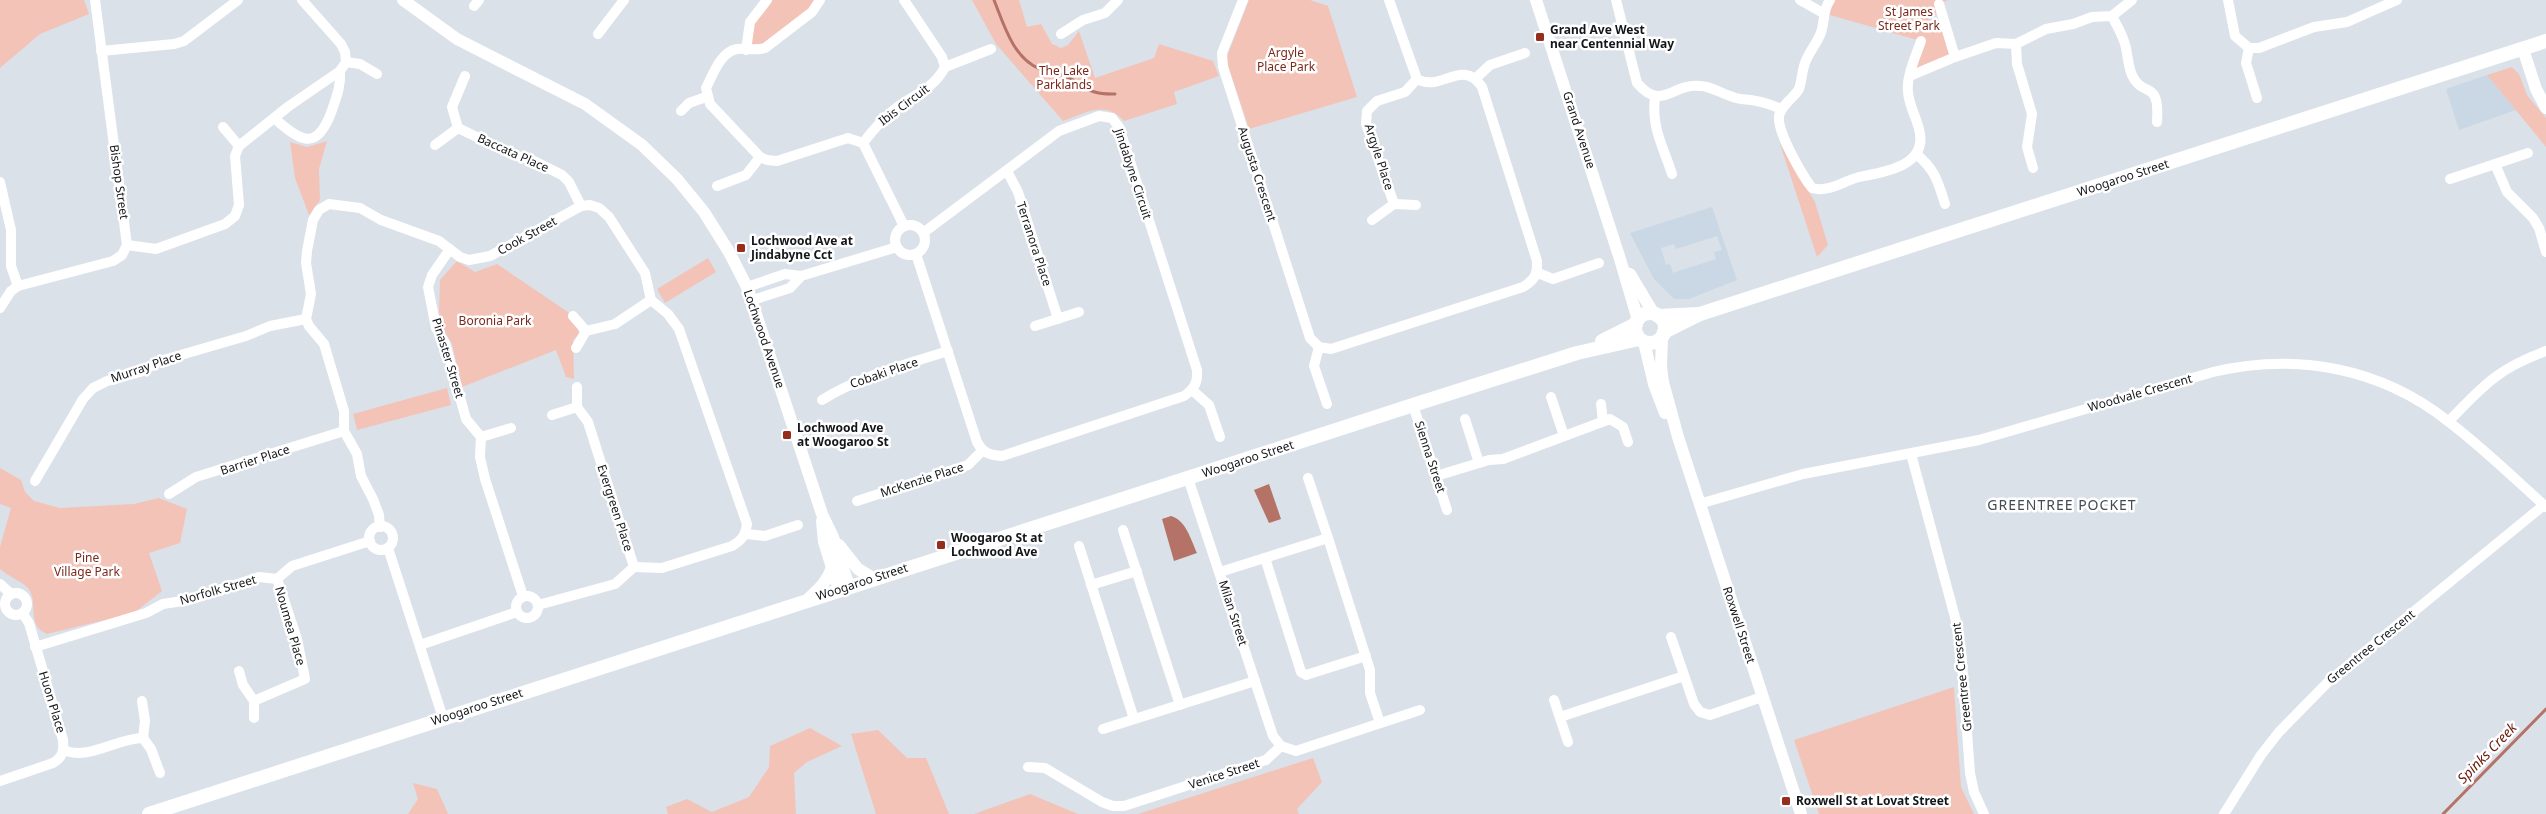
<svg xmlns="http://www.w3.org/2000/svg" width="2546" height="814" font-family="'Noto Sans',sans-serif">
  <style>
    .built { fill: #cad7e5; fill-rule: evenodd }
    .green { fill: #f4c3b8; fill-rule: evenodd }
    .water { fill: #b47366 }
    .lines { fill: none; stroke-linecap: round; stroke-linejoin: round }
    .stream { stroke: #b47366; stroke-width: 3 }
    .minor { stroke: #fff; stroke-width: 10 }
    .tertiary { stroke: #fff; stroke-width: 12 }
    .secondary { stroke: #fff; stroke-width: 14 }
    .poi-dot { fill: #972d1c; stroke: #fff; stroke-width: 2 }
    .labels { text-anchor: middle; stroke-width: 5; stroke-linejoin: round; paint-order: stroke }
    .park-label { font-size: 12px; fill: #7a291c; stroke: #fff }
    .poi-label { font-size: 12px; font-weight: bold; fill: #14171a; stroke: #fff; text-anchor: start }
    .street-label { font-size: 12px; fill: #14171a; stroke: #fff }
    .neighbourhood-label { font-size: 14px; letter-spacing: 1px; fill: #444b51; stroke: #fff }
    .water-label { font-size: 14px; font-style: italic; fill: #6c1b0f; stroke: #fff }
  </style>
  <rect width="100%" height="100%" fill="#dae1e9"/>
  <!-- built -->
  <g class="built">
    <path d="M 2487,75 L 2516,110 L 2459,130 L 2446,89 Z"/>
    <path d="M 1712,207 L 1737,280 L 1689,299 L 1674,299 L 1654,279 L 1630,233 ZM 1717,236 L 1722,250 L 1714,252 L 1716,259 L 1673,273 L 1670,264 L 1666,265 L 1661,248 L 1674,244 L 1676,249 Z"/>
  </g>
  <!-- green -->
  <g class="green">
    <path d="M 0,0 L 84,0 L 89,14 L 40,34 L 0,68 Z"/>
    <path d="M 767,0 L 820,0 L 765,48 L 746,50 L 747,30 Z"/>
    <path d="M 972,0 L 1019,0 L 1027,27 L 1041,24 L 1052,44 L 1061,48 L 1068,45 L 1079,31 L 1095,78 L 1154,58 L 1159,44 L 1213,61 L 1219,76 L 1174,92 L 1177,104 L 1124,121 C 1104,100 1087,113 1063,121 L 996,44 Z"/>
    <path d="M 1249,0 L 1310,0 L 1328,6 L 1357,97 L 1249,129 L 1226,59 Z"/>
    <path d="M 1830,0 L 1948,0 L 1939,4 L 1955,57 L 1910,76 L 1921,41 L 1823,13 ZM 1938,13 L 1942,26 L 1933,29 L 1929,16 Z"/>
    <path d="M 2512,67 L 2519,74 L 2527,95 L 2546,118 L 2546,147 L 2487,75 Z"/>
    <path d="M 327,141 L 319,169 L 320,200 L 309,215 L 295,178 L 290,142 L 307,147 Z"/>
    <path d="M 1780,144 L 1815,202 L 1828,245 L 1817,257 Z"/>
    <path d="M 708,258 L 716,272 L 665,303 L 657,289 Z"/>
    <path d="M 457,261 L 475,272 L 497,264 L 568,312 L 577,325 L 579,334 L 573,340 L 574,379 L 566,377 L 556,350 L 462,387 L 452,344 L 442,327 L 439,312 L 440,280 Z"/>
    <path d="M 447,388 L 451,405 L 357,430 L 353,414 Z"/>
    <path d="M 0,468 L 21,480 L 25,492 L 34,501 L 60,508 L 134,504 L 159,498 L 187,509 L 180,543 L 149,553 L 162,591 L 134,613 L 47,634 C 24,624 41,600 26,586 C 21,582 7,575 0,569 L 0,547 L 11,508 L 0,504 Z"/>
    <path d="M 1954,687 L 1961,787 L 1974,814 L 1819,814 L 1794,740 Z"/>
    <path d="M 810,728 L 842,746 L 807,762 L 794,773 L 796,814 L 668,814 L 666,807 L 687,799 L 712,812 L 749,797 L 769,767 L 770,746 Z"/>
    <path d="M 878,730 L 907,758 L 926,758 L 949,814 L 876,814 L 851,734 Z"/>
    <path d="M 1313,758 L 1322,782 L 1297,809 L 1299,814 L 1138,814 Z"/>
    <path d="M 413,783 L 437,789 L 448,814 L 408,814 L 418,799 Z"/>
    <path d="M 1030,794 L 1078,814 L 974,814 Z"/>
  </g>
  <!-- water -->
  <g class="water">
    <path d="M 1269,484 L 1281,519 L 1269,523 L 1254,490 Z"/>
    <path d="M 1171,516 C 1186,520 1191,540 1197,553 L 1174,561 L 1162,519 Z"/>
  </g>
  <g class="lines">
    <!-- stream -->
    <g class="stream">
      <path d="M 994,0 C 1004,25 1013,58 1040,69 C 1047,72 1055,72 1062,75 C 1086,84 1085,95 1115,94"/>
      <path d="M 2443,814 L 2546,709"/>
    </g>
    <!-- minor -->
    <g class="minor">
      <path d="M 820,0 L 812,12 L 765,48 C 755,51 747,48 737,49 C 720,52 713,75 706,88 L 710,104 L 760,157 L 767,160 L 777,161 L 848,138 L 863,143 C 873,130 882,119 895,109 C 913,95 934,89 945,67 L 942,57 L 904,0"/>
      <path d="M 1243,0 L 1222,53 L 1223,67 L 1310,338 L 1319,347 L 1331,349 L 1523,287 C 1534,280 1538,275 1537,261 L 1482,87 C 1462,57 1441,93 1417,79 L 1389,0"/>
      <path d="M 1616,0 L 1637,83 C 1662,112 1672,83 1700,86 C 1711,86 1722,94 1733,97 C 1740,100 1748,99 1756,101 C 1764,102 1773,106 1782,109"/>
      <path d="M 1800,0 L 1823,13"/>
      <path d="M 1830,0 C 1823,10 1825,18 1822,29 C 1820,40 1809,51 1805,63 C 1802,71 1802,80 1799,89 C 1794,98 1781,105 1779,116 C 1777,132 1802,175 1812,188 C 1829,193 1843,181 1859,177 C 1885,172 1929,166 1919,129 C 1916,117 1909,105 1908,92 C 1906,76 1916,56 1921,41"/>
      <path d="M 2228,0 L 2235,36 L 2249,48 L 2259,48 L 2314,27 L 2347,22 L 2397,0"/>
      <path d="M 1939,4 L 1955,57"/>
      <path d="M 474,6 L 479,0"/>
      <path d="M 2112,16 C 2116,24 2121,32 2124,41 C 2128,51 2127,64 2132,75 C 2143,99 2160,78 2157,122"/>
      <path d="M 598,34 L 624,0"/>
      <path d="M 1061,34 L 1083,20 L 1105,13 L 1118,0"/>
      <path d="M 2016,44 L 2017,64 L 2032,114 L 2027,147 L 2033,168"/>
      <path d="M 2249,48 L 2246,63 L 2257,98"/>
      <path d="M 746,50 L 750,22 L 767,0"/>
      <path d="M 101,51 L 174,44 L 184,41 L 238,0"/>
      <path d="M 346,62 L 360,64 L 377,74"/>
      <path d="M 945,67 L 991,49"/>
      <path d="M 465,76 L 452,107 L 458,128 L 514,155 L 532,160 L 562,175 L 569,182 L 581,206"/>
      <path d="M 1910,76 L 1955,57 L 1996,43 L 2016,44 L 2046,29 L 2073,24 L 2092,17 L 2112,16 L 2132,0"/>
      <path d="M 1476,78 L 1490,65 L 1525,53"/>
      <path d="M 1655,97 C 1651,127 1663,146 1672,174"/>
      <path d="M 681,111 L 689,103 L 706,97"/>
      <path d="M 274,118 C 300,141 316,152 331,113 C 336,98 341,87 340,71"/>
      <path d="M 223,127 L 239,146"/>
      <path d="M 863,143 L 904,226"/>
      <path d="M 435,145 L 458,128"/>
      <path d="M 1916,154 C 1935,169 1938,182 1945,204"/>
      <path d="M 2495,164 L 2507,192 L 2533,218 L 2539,228 L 2546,252"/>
      <path d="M 1007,171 L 1018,192 L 1058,319"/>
      <path d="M 2450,179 L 2528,153"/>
      <path d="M 0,182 L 11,230 L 11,266 L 18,286 L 11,291 L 0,308"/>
      <path d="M 717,186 L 746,175 L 760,157"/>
      <path d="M 1394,204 L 1366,124 L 1367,111 L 1377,101 L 1405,92 L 1417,79"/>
      <path d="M 1372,220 L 1394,204 L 1416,205"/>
      <circle cx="910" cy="240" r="15"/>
      <path d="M 127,245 L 156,249 L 225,224 L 235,216 L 239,205 L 235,156 L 239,146 L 289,106 L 340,71 L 346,62 L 345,52 L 341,44 L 302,0"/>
      <path d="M 450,249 L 432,275 L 428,287 L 436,328 L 445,343 L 466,419 L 481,437 L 480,457 L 485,479 L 523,596"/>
      <path d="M 916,254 L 977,442 C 983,453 989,455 1002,456 L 1184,396 C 1194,389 1198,383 1197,370 L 1119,127 L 1112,118 L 1099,116 L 1059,131 L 923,233"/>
      <path d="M 1538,273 L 1553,279 L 1599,263"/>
      <path d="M 18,286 L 113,261 L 122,255 L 127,245 L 95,0"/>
      <path d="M 747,287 L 785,274 L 801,276 L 897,247"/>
      <path d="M 753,300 L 790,288 L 801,276"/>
      <path d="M 573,316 L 586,331 L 576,348"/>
      <path d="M 1035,326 L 1079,312"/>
      <path d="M 586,331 L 615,324 L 651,300"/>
      <path d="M 1319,347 L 1314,366 L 1327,404"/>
      <path d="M 1192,390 L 1209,405 L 1220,437"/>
      <path d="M 1551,397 L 1564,436"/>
      <path d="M 822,400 C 861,376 904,365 948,351"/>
      <path d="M 1601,404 L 1603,421"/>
      <path d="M 1413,405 L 1447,510"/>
      <path d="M 552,415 L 577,407"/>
      <path d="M 1465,419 L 1479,463"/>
      <path d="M 2449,421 C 2484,385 2497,369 2546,351"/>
      <path d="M 481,437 L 511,428"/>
      <path d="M 1911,454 L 1956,621 L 1961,649 L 1970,773 L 1974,792 L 1984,814"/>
      <path d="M 1436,476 L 1489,460 L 1503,459 L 1610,419 L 1623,427 L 1628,442"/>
      <path d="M 1188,478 L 1273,736 L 1281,746"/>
      <path d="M 1308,478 L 1328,538"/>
      <path d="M 35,481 L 83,399 L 93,388 L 107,381 L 140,372 L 160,361 L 246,336 L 270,326 L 306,319"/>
      <path d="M 169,494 L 196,477 L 344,431"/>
      <path d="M 857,501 L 968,465 L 982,451"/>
      <path d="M 1699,504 L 1803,474 L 1979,440 L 2213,372 C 2296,352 2382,368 2449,422 C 2483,448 2514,478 2546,507"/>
      <circle cx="381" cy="538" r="12"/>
      <path d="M 380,527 L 379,515 L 373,499 L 361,476 L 357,454 L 344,431 L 344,411 L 324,344 L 309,326 L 306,319 L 311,294 L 306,263 L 307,251 L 313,220 L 319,210 L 329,204 L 360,208 L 381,220 L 439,241 L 460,257 L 469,260 L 490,256 L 581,206 L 590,205 L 599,208 L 609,217 L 645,273 L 651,300 L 668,314 L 679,329 L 747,524 C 745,536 742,540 732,546 L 662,568 L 634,567"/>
      <path d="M 1123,530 L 1180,705"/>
      <path d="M 746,534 L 765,536 L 798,525"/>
      <path d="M 1079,546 L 1134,719"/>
      <path d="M 388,548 L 443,718"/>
      <path d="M 1265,558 L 1301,672 L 1306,675 L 1366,656"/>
      <path d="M 1220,572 L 1328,538 L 1370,670 L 1370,693 L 1380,723"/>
      <path d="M 0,584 L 11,594"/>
      <path d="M 1091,585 L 1137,571"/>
      <circle cx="16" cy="604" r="11"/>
      <circle cx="527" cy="607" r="11"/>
      <path d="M 538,605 L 615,584 L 634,567 L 588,422 L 577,407 L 577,387"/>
      <path d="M 1671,637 L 1694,704 L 1700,712 L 1710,715 L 1762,697"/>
      <path d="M 420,645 L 517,612"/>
      <path d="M 35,647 L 146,613 L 163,604 L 189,600 L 259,577 L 277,579 L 292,566 L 370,541"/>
      <path d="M 239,671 L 243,685 L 254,701 L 254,718"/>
      <path d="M 1554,700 L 1568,742"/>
      <path d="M 142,701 L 145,721 L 143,738"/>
      <path d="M 254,701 L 305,679 L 297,639 L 277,579"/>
      <path d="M 1560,717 L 1684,676"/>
      <path d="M 1103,729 L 1255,681"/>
      <path d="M 64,750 C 88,761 117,738 143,738 L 151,749 L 160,773"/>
      <path d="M 1028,767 L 1045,768 L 1102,802 L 1113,806 L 1124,806 L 1266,760 L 1281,746 L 1296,751 L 1420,710"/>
      <path d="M 0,781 L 53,763 C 63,757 64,751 63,740 L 29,623 L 23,614"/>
      <path d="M 2224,814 L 2261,755 L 2279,732 L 2329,681 L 2544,505"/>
    </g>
    <!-- tertiary -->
    <g class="tertiary">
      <path d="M 403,0 L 457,39 L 585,104 L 642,145 L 677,179 L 704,212 L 729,252 L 747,287 L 822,514 L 833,537 L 849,586"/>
      <path d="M 1536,0 L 1620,259 L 1638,320"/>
      <path d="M 2523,49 L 2536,89 L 2546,108"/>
      <path d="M 1630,274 L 1654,314"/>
      <path d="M 1662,337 L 1661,367 L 1663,382 L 1678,437 L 1801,814"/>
      <path d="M 1644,342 L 1654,384 L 1665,413"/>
      <path d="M 822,521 L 824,542 L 839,590"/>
      <path d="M 839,545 L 858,569 L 873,578"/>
      <path d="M 807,600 C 818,590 828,581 832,567"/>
    </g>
    <!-- secondary -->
    <g class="secondary">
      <circle cx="1650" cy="328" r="15"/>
      <path d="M 1658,316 L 1699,314"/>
      <path d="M 1664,332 L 1700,314 L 2546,41"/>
      <path d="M 1602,341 L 1636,324"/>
      <path d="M 149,814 L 1413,405 L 1577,353 L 1639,339"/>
    </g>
  </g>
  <!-- markers -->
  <g class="poi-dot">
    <rect x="1535" y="32" width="10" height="10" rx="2.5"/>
    <rect x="736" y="243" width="10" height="10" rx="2.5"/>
    <rect x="782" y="430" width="10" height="10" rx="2.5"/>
    <rect x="936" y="540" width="10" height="10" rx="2.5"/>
    <rect x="1781" y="796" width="10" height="10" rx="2.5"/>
  </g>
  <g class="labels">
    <!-- park labels -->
    <g class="park-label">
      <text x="1909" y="16">St James<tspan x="1909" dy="14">Street Park</tspan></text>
      <text x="1286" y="57">Argyle<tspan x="1286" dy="14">Place Park</tspan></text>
      <text x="1064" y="75">The Lake<tspan x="1064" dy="14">Parklands</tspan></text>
      <text x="495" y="325">Boronia Park</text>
      <text x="87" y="562">Pine<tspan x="87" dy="14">Village Park</tspan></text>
    </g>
    <!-- poi labels -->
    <g class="poi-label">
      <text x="1550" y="34">Grand Ave West<tspan x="1550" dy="14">near Centennial Way</tspan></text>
      <text x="751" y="245">Lochwood Ave at<tspan x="751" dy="14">Jindabyne Cct</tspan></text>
      <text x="797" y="432">Lochwood Ave<tspan x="797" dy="14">at Woogaroo St</tspan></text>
      <text x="951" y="542">Woogaroo St at<tspan x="951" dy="14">Lochwood Ave</tspan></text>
      <text x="1796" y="805">Roxwell St at Lovat Street</text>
    </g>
    <!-- street labels -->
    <g class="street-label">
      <text transform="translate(904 105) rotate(-37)" y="4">Ibis Circuit</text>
      <text transform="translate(1579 130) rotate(72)" y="4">Grand Avenue</text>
      <text transform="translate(513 153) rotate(24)" y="4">Baccata Place</text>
      <text transform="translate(1379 157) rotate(72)" y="4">Argyle Place</text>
      <text transform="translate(1133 174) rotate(72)" y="4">Jindabyne Circuit</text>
      <text transform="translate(1257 174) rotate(72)" y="4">Augusta Crescent</text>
      <text transform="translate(2123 178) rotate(-18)" y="4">Woogaroo Street</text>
      <text transform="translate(119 182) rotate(82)" y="4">Bishop Street</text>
      <text transform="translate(527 236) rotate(-29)" y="4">Cook Street</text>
      <text transform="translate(1034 244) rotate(72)" y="4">Terranora Place</text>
      <text transform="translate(764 339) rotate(71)" y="4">Lochwood Avenue</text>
      <text transform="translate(448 358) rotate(73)" y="4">Pinaster Street</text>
      <text transform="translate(146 367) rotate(-19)" y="4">Murray Place</text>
      <text transform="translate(884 373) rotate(-19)" y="4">Cobaki Place</text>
      <text transform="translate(2140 393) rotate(-16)" y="4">Woodvale Crescent</text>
      <text transform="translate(1430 457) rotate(72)" y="4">Sienna Street</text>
      <text transform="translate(1248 459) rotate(-18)" y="4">Woogaroo Street</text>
      <text transform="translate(255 460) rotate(-18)" y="4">Barrier Place</text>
      <text transform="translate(922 480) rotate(-18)" y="4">McKenzie Place</text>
      <text transform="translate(615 508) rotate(72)" y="4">Evergreen Place</text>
      <text transform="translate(862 582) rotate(-18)" y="4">Woogaroo Street</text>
      <text transform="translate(218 590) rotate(-16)" y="4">Norfolk Street</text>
      <text transform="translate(1233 613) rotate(72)" y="4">Milan Street</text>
      <text transform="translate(1739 625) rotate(72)" y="4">Roxwell Street</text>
      <text transform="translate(290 626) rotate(74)" y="4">Noumea Place</text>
      <text transform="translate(2371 647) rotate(-39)" y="4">Greentree Crescent</text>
      <text transform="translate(1962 677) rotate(-96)" y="4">Greentree Crescent</text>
      <text transform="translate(52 702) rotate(73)" y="4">Huon Place</text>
      <text transform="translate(477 707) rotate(-18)" y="4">Woogaroo Street</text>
      <text transform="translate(1224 774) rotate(-18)" y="4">Venice Street</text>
    </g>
    <!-- neighbourhood labels -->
    <g class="neighbourhood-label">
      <text x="2062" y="510">GREENTREE POCKET</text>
    </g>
    <!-- water labels -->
    <g class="water-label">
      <text transform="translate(2487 753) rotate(-46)" y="5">Spinks Creek</text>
    </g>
  </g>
</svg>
